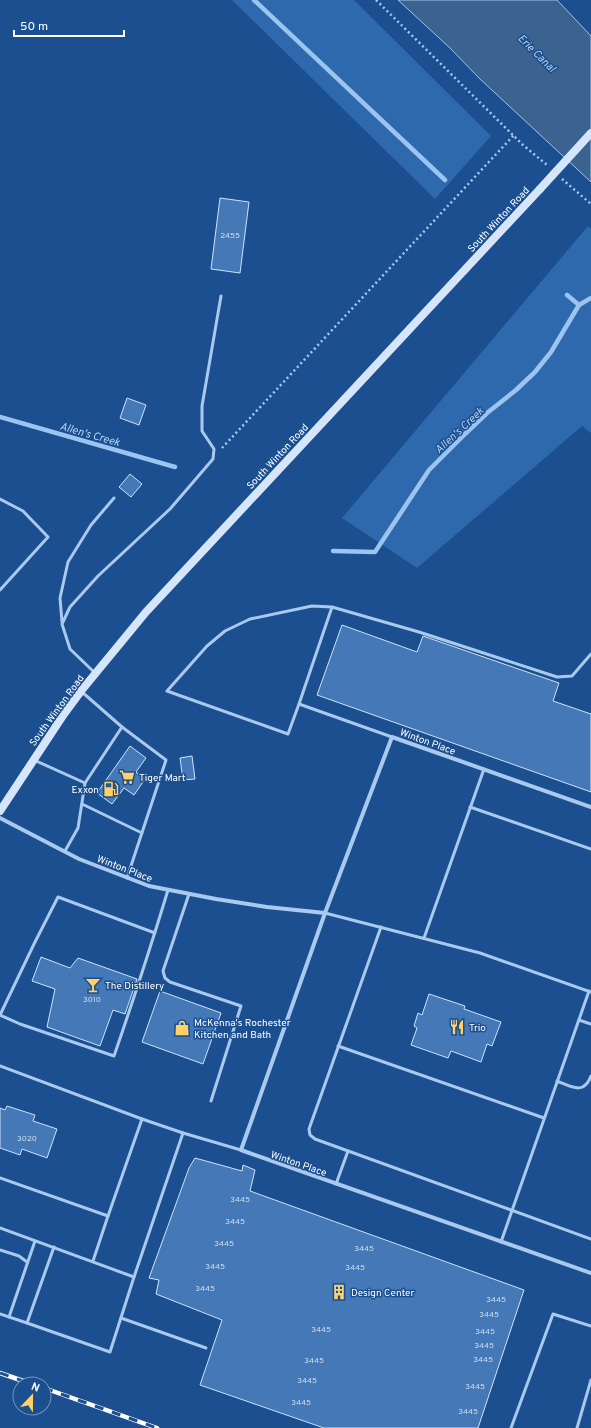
<svg xmlns="http://www.w3.org/2000/svg" width="591" height="1428" font-family="Overpass,sans-serif">
  <style>
    .green { fill: #2e69ad }
    .water { fill: #3c6290; stroke: #9cc4f0 }
    .lines { fill: none; stroke-linecap: round; stroke-linejoin: round }
    .stream { stroke: #9cc4f0; stroke-width: 4.5 }
    .building { fill: #4478b7; stroke: #cfe3fa }
    .path { stroke: #a9c9ee; stroke-width: 2.5; stroke-dasharray: 2 3; stroke-linecap: butt }
    .service { stroke: #a9c9ee; stroke-width: 3 }
    .minor { stroke: #a9c9ee; stroke-width: 4 }
    .secondary { stroke: #d6e6fa; stroke-width: 8 }
    .rail-casing { stroke: #fff; stroke-width: 4.5 }
    .rail { stroke: #1b4f8f; stroke-width: 3; stroke-dasharray: 9; stroke-linecap: butt }
    .secondary-bridge { stroke: #d6e6fa; stroke-width: 8 }
    .labels { text-anchor: middle; stroke-width: 3; stroke-linejoin: round; paint-order: stroke }
    .number-label { font-size: 8px; fill: #d0dded }
    .street-label { font-size: 10px; fill: #fff; stroke: #1b4f8f }
    .poi-label { font-size: 10px; fill: #fff; stroke: #1b4f8f; text-anchor: start }
    .water-label { font-size: 11px; font-style: italic; fill: #b5d3f5; stroke: #1b4f8f }
  </style>
  <rect width="100%" height="100%" fill="#1b4f8f"/>
  <!-- green -->
  <g class="green">
    <path d="M 232,0 L 354,0 L 491,136 L 435,199 Z"/>
    <path d="M 588,226 L 591,229 L 591,433 L 582,426 L 417,568 L 342,518 Z"/>
  </g>
  <!-- water -->
  <path class="water" d="M 398,0 L 557,0 L 591,36 L 591,182 L 480,79 L 450,48 Z"/>
  <g class="lines">
    <!-- stream -->
    <g class="stream">
      <path d="M 254,0 L 445,180"/>
      <path d="M 567,295 L 579,305"/>
      <path d="M 0,417 L 175,467"/>
      <path d="M 333,551 L 375,552 L 429,470 L 465,434 L 487,413 L 516,390 L 535,372 L 551,352 L 579,305 L 591,298"/>
    </g>
  </g>
  <!-- building -->
  <g class="building">
    <path d="M 220,198 L 249,202 L 240,273 L 211,269 Z"/>
    <path d="M 127,398 L 146,405 L 139,425 L 120,418 Z"/>
    <path d="M 130,474 L 142,484 L 131,497 L 119,487 Z"/>
    <path d="M 342,625 L 417,652 L 423,636 L 559,683 L 553,701 L 591,714 L 591,792 L 317,695 Z"/>
    <path d="M 130,746 L 146,758 L 136,772 L 145,779 L 134,795 L 124,788 L 112,804 L 97,793 Z"/>
    <path d="M 192,756 L 195,779 L 183,780 L 180,758 Z"/>
    <path d="M 41,957 L 70,968 L 78,958 L 137,979 L 125,1014 L 113,1010 L 100,1046 L 47,1027 L 55,989 L 32,981 Z"/>
    <path d="M 160,991 L 221,1013 L 203,1064 L 142,1042 Z"/>
    <path d="M 429,994 L 465,1006 L 464,1009 L 501,1022 L 492,1046 L 487,1044 L 481,1062 L 451,1051 L 448,1058 L 411,1045 L 417,1028 L 414,1026 L 418,1013 L 422,1015 Z"/>
    <path d="M 7,1106 L 35,1115 L 33,1121 L 57,1129 L 47,1158 L 22,1149 L 20,1155 L 0,1148 L 0,1108 L 5,1110 Z"/>
    <path d="M 195,1158 L 242,1171 L 243,1165 L 255,1170 L 250,1191 L 524,1290 L 478,1428 L 324,1428 L 200,1385 L 222,1320 L 156,1294 L 159,1280 L 149,1278 L 189,1168 Z"/>
  </g>
  <g class="lines">
    <!-- path -->
    <g class="path">
      <path d="M 376,0 L 523,145 L 547,165"/>
      <path d="M 562,179 L 591,204"/>
      <path d="M 222,448 L 514,135"/>
    </g>
    <!-- service -->
    <g class="service">
      <path d="M 0,499 L 23,511 L 48,537 L 0,590"/>
      <path d="M 332,607 L 299,704 L 288,734 L 167,691 L 207,646 L 225,631 L 250,619 L 312,606 L 332,607 L 419,632 L 557,677 L 572,676 L 591,654"/>
      <path d="M 62,622 L 60,598 L 68,562 L 91,525 L 114,498"/>
      <path d="M 95,673 L 70,649 L 62,624 L 70,607 L 98,576 L 170,509 L 213,459 L 214,449 L 202,431 L 202,406 L 221,296"/>
      <path d="M 82,692 L 122,727 L 166,760 L 127,878"/>
      <path d="M 299,704 L 392,737"/>
      <path d="M 34,760 L 85,783"/>
      <path d="M 82,804 L 142,833"/>
      <path d="M 470,807 L 591,849"/>
      <path d="M 65,851 L 78,828 L 85,783 L 122,727"/>
      <path d="M 189,894 L 163,971 L 165,978 L 170,982 L 241,1006 L 211,1101"/>
      <path d="M 325,913 L 480,953 L 591,992"/>
      <path d="M 381,927 L 309,1129 L 310,1135 L 315,1139 L 591,1239"/>
      <path d="M 155,933 L 58,897 L 35,942 L 0,1015 L 20,1024 L 114,1056 C 133,1001 151,946 168,890"/>
      <path d="M 424,938 L 484,769"/>
      <path d="M 579,1020 L 591,1024"/>
      <path d="M 338,1046 L 544,1118"/>
      <path d="M 0,1066 L 142,1119"/>
      <path d="M 557,1081 C 572,1087 584,1095 591,1076"/>
      <path d="M 0,1178 L 108,1216 L 142,1119 L 183,1133"/>
      <path d="M 336,1184 L 348,1151"/>
      <path d="M 0,1228 L 134,1277 L 183,1133 L 241,1150"/>
      <path d="M 501,1242 L 589,991"/>
      <path d="M 0,1250 L 19,1256 L 27,1262"/>
      <path d="M 93,1261 L 108,1216"/>
      <path d="M 0,1314 L 27,1323 L 54,1247"/>
      <path d="M 9,1317 L 35,1241"/>
      <path d="M 121,1318 L 206,1348"/>
      <path d="M 27,1323 L 110,1352 L 134,1277"/>
      <path d="M 511,1428 L 553,1314 L 591,1326"/>
      <path d="M 577,1428 L 591,1380"/>
    </g>
    <!-- minor -->
    <g class="minor">
      <path d="M 591,807 L 392,737 L 325,913 L 241,1150 L 591,1273"/>
      <path d="M 0,818 L 79,859 L 149,886 L 216,899 L 267,907 L 325,913"/>
    </g>
    <!-- secondary -->
    <path class="secondary" d="M 0,811 L 64,714 L 81,691 L 146,612 L 540,189"/>
    <!-- rail casing -->
    <g class="rail-casing">
      <g id="rail">
        <path d="M 0,1373 L 32,1384"/>
        <path d="M 44,1388 L 157,1428"/>
      </g>
    </g>
    <!-- rail -->
    <use href="#rail" class="rail"/>
    <!-- secondary-bridge -->
    <path class="secondary-bridge" d="M 540,189 L 591,133"/>
  </g>
  <!-- icons -->
  <defs>
    <g id="supermarket-bare" transform="scale(1.2)"><path d="M-6-5.5h2.5l.6 2H6L4.5 2H-2.5L-4.4-4H-6ZM-1.5 3.2a1.3 1.3 0 1 0 .1 0ZM3 3.2a1.3 1.3 0 1 0 .1 0Z" fill="#ffd166" stroke="#1b4f8f" stroke-width="2.5" paint-order="stroke"/></g>
    <g id="fuel-bare" transform="scale(1.2)"><path d="M-5.5-6h7V0h2V4h1.3V-2.5L3-4.5l.8-.8L6-3V5H2.5V1h-1V6h-7ZM-4.2-4.7v3.2H.2V-4.7Z" fill="#ffd166" stroke="#1b4f8f" stroke-width="2.5" paint-order="stroke"/></g>
    <g id="bar-bare" transform="scale(1.2)"><path d="M-6-5H6L.8 .8V4.5H3.5V6h-7V4.5H-.8V.8Z" fill="#ffd166" stroke="#1b4f8f" stroke-width="2.5" paint-order="stroke"/></g>
    <g id="restaurant-bare" transform="scale(1.2)"><path d="M-5-6h1v4h1v-4h1v4h1v-4h1v5L-1.5 .5V6h-2V.5L-5-1ZM5-6V6H3V1.5H1.5Q1.5-4 5-6Z" fill="#ffd166" stroke="#1b4f8f" stroke-width="2.5" paint-order="stroke"/></g>
    <g id="shop-bare" transform="scale(1.2)"><path d="M-5-2.5h2.3a2.7 3.5 0 0 1 5.4 0H5L5.5 6h-11ZM-1.5-2.5h3a1.5 2.3 0 0 0-3 0Z" fill="#ffd166" stroke="#1b4f8f" stroke-width="2.5" paint-order="stroke"/></g>
    <g id="building-bare" transform="scale(1.2)"><path d="M-4-6H4V6H1V3H-1V6H-4ZM-2.5-4.3h1.7v1.8h-1.7ZM.8-4.3h1.7v1.8H.8ZM-2.5-1h1.7V.8h-1.7ZM.8-1h1.7V.8H.8Z" fill="#ffd166" stroke="#1b4f8f" stroke-width="2.5" paint-order="stroke"/></g>
  </defs>
  <g fill-rule="evenodd">
    <use href="#supermarket-bare" x="127" y="777"/>
    <use href="#fuel-bare" x="111" y="789"/>
    <use href="#bar-bare" x="93" y="985"/>
    <use href="#restaurant-bare" x="457" y="1027"/>
    <use href="#shop-bare" x="182" y="1028"/>
    <use href="#building-bare" x="339" y="1292"/>
  </g>
  <g class="labels">
    <!-- number labels -->
    <g class="number-label">
      <text x="230" y="238">2455</text>
      <text x="92" y="1002">3010</text>
      <text x="27" y="1141">3020</text>
      <text x="240" y="1202">3445</text>
      <text x="235" y="1224">3445</text>
      <text x="224" y="1246">3445</text>
      <text x="364" y="1251">3445</text>
      <text x="215" y="1269">3445</text>
      <text x="355" y="1270">3445</text>
      <text x="205" y="1291">3445</text>
      <text x="496" y="1302">3445</text>
      <text x="489" y="1317">3445</text>
      <text x="321" y="1332">3445</text>
      <text x="485" y="1334">3445</text>
      <text x="484" y="1348">3445</text>
      <text x="483" y="1362">3445</text>
      <text x="314" y="1363">3445</text>
      <text x="307" y="1383">3445</text>
      <text x="475" y="1389">3445</text>
      <text x="301" y="1405">3445</text>
      <text x="468" y="1414">3445</text>
    </g>
    <!-- street labels -->
    <g class="street-label">
      <text transform="translate(498 219) rotate(-47)" y="4">South Winton Road</text>
      <text transform="translate(277 456) rotate(-47)" y="4">South Winton Road</text>
      <text transform="translate(56 710) rotate(-54)" y="4">South Winton Road</text>
      <text transform="translate(428 741) rotate(20)" y="4">Winton Place</text>
      <text transform="translate(125 868) rotate(21)" y="4">Winton Place</text>
      <text transform="translate(299 1163) rotate(19)" y="4">Winton Place</text>
    </g>
    <!-- poi labels -->
    <g class="poi-label">
      <text x="139" y="781">Tiger Mart</text>
      <text x="99" y="793" text-anchor="end">Exxon</text>
      <text x="105" y="989">The Distillery</text>
      <text x="194" y="1026">McKenna's Rochester<tspan x="194" dy="12">Kitchen and Bath</tspan></text>
      <text x="469" y="1031">Trio</text>
      <text x="351" y="1296">Design Center</text>
    </g>
    <!-- water labels -->
    <g class="water-label">
      <text transform="translate(537 53) rotate(45)" y="4">Erie Canal</text>
      <text transform="translate(459 430) rotate(-43)" y="4">Allen's Creek</text>
      <text transform="translate(90 434) rotate(16)" y="4">Allen's Creek</text>
    </g>
  </g>
  <!-- north arrow -->
  <g transform="translate(32 1396) rotate(22)"><circle r="19" fill="#1b4f8f" stroke="#7695bc"/>
  <path d="M0-3L7 15L0 10L-7 15Z" fill="#ffd166"/>
  <text y="-6" font-size="11" font-weight="bold" text-anchor="middle" fill="#ffffff">N</text>
  </g>
  <!-- scale -->
  <path d="M14 30v6h110v-6" fill="none" stroke="#ffffff" stroke-width="2"/>
  <text x="20" y="30" font-size="12" fill="#ffffff" stroke="#1b4f8f" stroke-width="3" paint-order="stroke">50 m</text>
</svg>
